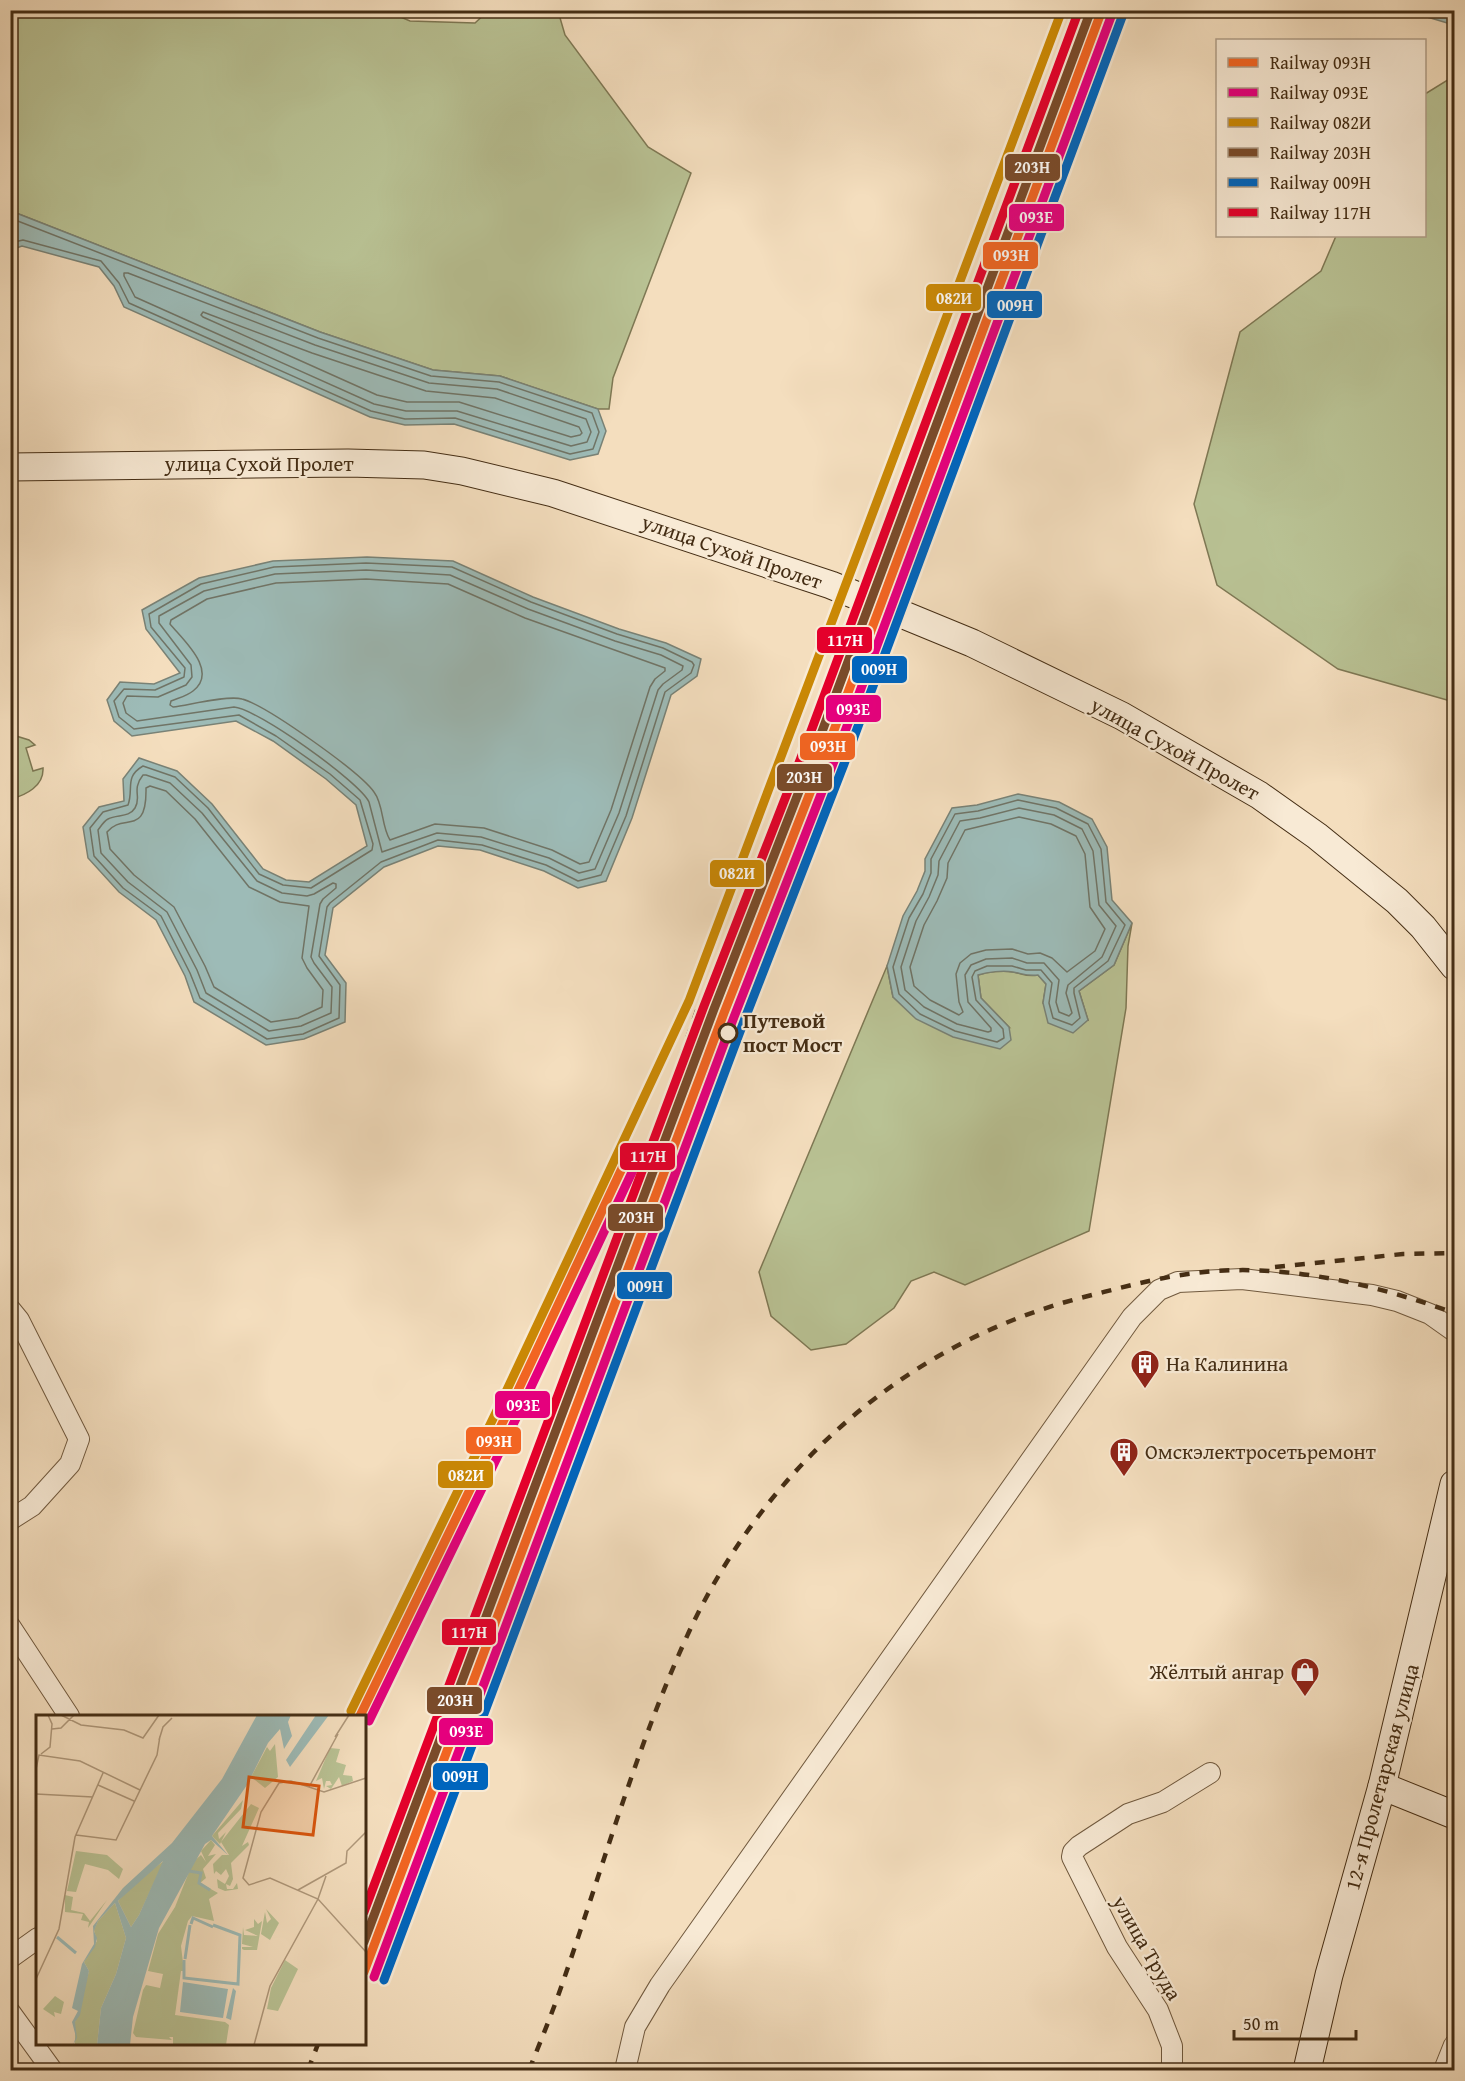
<svg xmlns="http://www.w3.org/2000/svg" width="1465" height="2081" font-family="'Gentium Book Plus',serif">
  <style>
    .green { fill: #b9c294; stroke: #7e7854; stroke-width: 1.5 }
    .water { fill: #9dbbb7; stroke: #798276; stroke-width: 1.5 }
    .lines { fill: none; stroke-linecap: round; stroke-linejoin: round }
    .shore { stroke: #707466; stroke-width: 1.5 }
    .street-casing { stroke: #70593e; stroke-width: 22 }
    .secondary-casing { stroke: #442d14; stroke-width: 29 }
    .street { stroke: #f8ead5; stroke-width: 20 }
    .secondary { stroke: #f8ead5; stroke-width: 27 }
    .rail { stroke: #442d14; stroke-width: 4.5; stroke-dasharray: 10 10; stroke-linecap: butt }
    .rail-1-casing { stroke: #f8ead5; stroke-width: 14 }
    .rail-2-casing { stroke: #f8ead5; stroke-width: 14 }
    .rail-3-casing { stroke: #f8ead5; stroke-width: 14 }
    .rail-4-casing { stroke: #f8ead5; stroke-width: 14 }
    .rail-5-casing { stroke: #f8ead5; stroke-width: 14 }
    .rail-6-casing { stroke: #f8ead5; stroke-width: 14 }
    .rail-1 { stroke: #f26522; stroke-width: 9 }
    .rail-2 { stroke: #e5007d; stroke-width: 9 }
    .rail-3 { stroke: #ca8805; stroke-width: 9 }
    .rail-4 { stroke: #7a4b2a; stroke-width: 9 }
    .rail-5 { stroke: #0065bd; stroke-width: 9 }
    .rail-6 { stroke: #e4002b; stroke-width: 9 }
    .stop-dot { fill: #f8ead5; stroke: #442d14; stroke-width: 3 }
    .labels { text-anchor: middle; stroke-width: 4.5; stroke-linejoin: round; paint-order: stroke }
    .street-label { font-size: 21px; fill: #442d14; stroke: #f8ead5 }
    .stop-label { font-size: 21px; font-weight: bold; fill: #442d14; stroke: #f8ead5; text-anchor: start }
    .poi-label { font-size: 21px; fill: #442d14; stroke: #f8ead5; text-anchor: start }
    .inset-river { fill: none; stroke: #9dbbb7; stroke-width: 3 }
    .inset-road { fill: none; stroke: #ae977a; stroke-width: 1.5 }
    .view { fill: #d8550d; fill-opacity: 0.15; stroke: #d8550d; stroke-width: 3 }
    .inset-edge { fill: none; stroke: #442d14; stroke-width: 3 }
    .line-badge { stroke: #f8ead5; stroke-width: 2 }
    .badge-label { font-size: 16px; text-anchor: middle; font-weight: bold; fill: #fff }
  </style>
  <rect width="100%" height="100%" fill="#f4debe"/>
  <filter id="stains"><feTurbulence type="fractalNoise" baseFrequency=".00333" numOctaves="4"/><feColorMatrix values="0 0 0 0 .2 0 0 0 0 .09 0 0 0 0 .02 0 0 0 .5 -.17"/></filter>
  <radialGradient id="worn" r=".72"><stop offset=".6" stop-color="#630" stop-opacity="0"/><stop offset="1" stop-color="#630" stop-opacity=".3"/></radialGradient>
  <!-- green -->
  <g class="green">
    <path d="M 384,10 L 410,21 L 475,23 L 488,11 L 558,11 L 565,35 L 648,147 L 691,173 L 613,378 L 609,409 L 598,409 L 500,376 L 433,370 L 320,332 L 11,211 L 10,11 Z"/>
    <path d="M 1454,76 L 1454,702 L 1338,669 L 1217,585 L 1194,504 L 1240,332 L 1321,271 L 1336,236 L 1424,236 L 1425,94 Z"/>
    <path d="M 13,735 L 29,740 L 35,745 L 26,748 L 33,771 L 43,768 C 44,786 26,795 11,799 L 10,736 Z"/>
    <path d="M 1132,923 L 1128,946 L 1126,1008 L 1089,1231 L 965,1285 L 934,1272 L 911,1281 L 894,1308 L 846,1344 L 811,1350 L 771,1316 L 759,1272 L 887,966 L 893,997 L 1009,1027 L 981,998 L 978,975 C 988,972 1003,970 1013,972 C 1024,974 1026,977 1038,975 L 1046,984 L 1043,1003 L 1088,1020 L 1079,991 L 1114,965 Z"/>
  </g>
  <!-- water -->
  <g class="water">
    <path d="M 1407,11 L 1454,11 L 1454,25 Z"/>
    <path d="M 11,211 L 320,332 L 433,370 L 500,376 L 598,409 L 606,431 L 598,454 L 570,460 L 454,424 L 405,425 L 370,417 L 124,307 L 114,286 L 99,267 L 22,246 L 11,250 Z"/>
    <path d="M 367,557 L 453,561 L 533,597 L 619,629 L 666,643 L 701,659 L 697,676 L 671,695 L 632,818 L 606,881 L 578,888 L 544,871 L 480,850 L 438,846 L 384,867 L 333,908 L 325,955 L 346,983 L 345,1022 L 304,1039 L 266,1045 L 194,1002 L 185,976 L 156,920 L 119,892 L 88,858 L 83,827 L 99,807 L 124,801 L 123,779 L 139,758 L 177,771 L 212,804 L 263,869 L 286,880 L 309,882 L 367,846 L 356,805 L 326,779 L 273,741 L 236,721 L 132,736 L 114,721 L 107,700 L 120,682 L 154,684 L 180,673 L 146,629 L 142,610 L 199,578 L 273,561 Z"/>
    <path d="M 1018,794 L 1059,802 L 1092,819 L 1107,847 L 1112,900 L 1132,923 L 1114,965 L 1079,991 L 1088,1020 L 1073,1033 L 1048,1023 L 1043,1003 L 1046,984 L 1038,975 C 1026,976 1024,974 1013,972 C 1003,970 988,972 978,975 L 981,998 L 1009,1027 L 1011,1040 L 1000,1049 L 953,1037 L 916,1019 L 893,997 L 887,966 L 903,916 L 917,891 L 925,871 L 925,859 L 952,808 L 977,805 Z"/>
  </g>
  <g class="lines">
    <!-- shore -->
    <g class="shore">
      <path d="M 10,218 L 318,338 L 431,376 L 499,382 L 592,413 L 599,432 L 593,449 L 570,454 L 455,418 L 405,419 L 371,411 L 129,303 L 119,283 L 101,261 L 23,240 L 10,243"/>
      <path d="M 124,273 L 128,273 L 315,345 L 429,383 L 497,389 L 586,419 L 591,432 L 587,442 L 571,446 L 457,411 L 406,411 L 374,404 L 135,297 L 124,276 Z"/>
      <path d="M 203,312 L 312,353 L 426,391 L 495,398 L 579,427 L 582,433 L 580,435 L 571,437 L 459,402 L 407,402 L 377,395 L 203,317 L 201,315 Z"/>
      <path d="M 366,563 L 452,567 L 531,602 L 617,634 L 663,648 L 692,662 L 694,665 L 691,673 L 665,692 L 626,816 L 601,875 L 578,881 L 546,865 L 482,845 L 438,840 L 381,862 L 330,903 L 327,907 L 319,956 L 340,985 L 339,1018 L 303,1034 L 267,1039 L 200,998 L 190,973 L 161,916 L 123,888 L 94,856 L 90,828 L 103,812 L 128,805 C 134,789 124,777 143,766 L 175,777 L 208,808 L 259,874 L 283,885 L 311,888 L 372,850 L 373,844 L 360,800 L 330,774 L 276,736 L 239,715 L 134,729 L 119,717 L 114,701 L 124,689 L 155,690 L 184,677 L 185,668 L 151,627 L 149,614 L 201,584 L 274,567 Z"/>
      <path d="M 366,570 L 450,575 L 528,609 L 615,641 L 661,655 L 683,666 L 682,670 L 663,684 L 658,690 L 619,813 L 595,869 L 579,873 L 549,858 L 481,837 L 437,833 L 382,852 L 369,802 C 360,782 256,708 234,707 L 137,721 L 126,713 L 123,703 L 127,696 L 158,697 L 186,685 L 192,677 L 191,665 L 159,623 L 159,616 L 204,591 L 275,574 Z"/>
      <path d="M 366,579 L 448,584 L 525,618 L 665,668 L 665,671 L 655,679 L 650,687 L 611,810 L 589,862 L 580,864 L 552,850 L 484,828 L 435,824 L 390,840 C 381,826 384,805 374,792 C 360,772 266,705 242,699 C 228,695 189,705 173,707 L 170,705 L 171,701 C 178,698 187,696 193,691 C 219,671 183,640 170,624 L 171,620 L 207,599 L 276,583 Z"/>
      <path d="M 146,775 L 170,783 L 202,813 L 257,881 L 282,893 L 307,896 L 314,894 L 333,883 L 336,884 L 336,888 L 323,899 L 320,904 L 311,957 L 314,963 L 332,987 L 331,1013 L 301,1026 L 269,1031 L 206,993 L 197,970 L 167,912 L 128,882 L 101,853 L 98,830 C 101,826 104,821 108,819 C 117,814 129,818 135,808 C 142,797 131,790 143,775 Z"/>
      <path d="M 150,786 L 166,791 L 195,819 L 249,887 L 280,902 L 309,906 L 302,958 L 307,968 L 323,990 L 322,1007 L 298,1018 L 271,1022 L 214,987 L 205,966 L 174,907 L 134,875 L 110,849 L 107,832 C 123,812 147,838 146,788 Z"/>
      <path d="M 1018,800 L 1056,808 L 1088,824 L 1101,849 L 1106,902 L 1125,925 L 1108,961 L 1074,988 L 1074,993 L 1080,1018 L 1072,1025 L 1053,1018 L 1049,1003 L 1052,983 L 1041,970 L 1026,970 L 1012,966 L 987,966 L 975,971 L 972,977 L 976,1000 L 1003,1029 L 1004,1038 L 997,1042 L 955,1031 L 920,1014 L 899,994 L 893,967 L 909,918 L 923,894 L 931,873 L 931,859 L 955,814 L 978,811 Z"/>
      <path d="M 1019,808 L 1054,815 L 1082,829 L 1093,851 L 1099,905 L 1116,926 L 1102,957 L 1068,985 L 1066,993 L 1072,1013 L 1069,1016 L 1059,1012 L 1056,1002 L 1059,980 L 1044,963 L 1027,963 L 1012,958 L 986,959 L 971,965 L 965,975 L 968,1002 L 991,1028 L 991,1031 L 988,1032 L 957,1024 L 924,1007 L 905,990 L 901,967 L 916,921 L 929,897 L 938,875 L 939,861 L 960,821 L 980,818 Z"/>
      <path d="M 1019,817 L 1051,824 L 1076,836 L 1085,854 L 1090,907 L 1105,929 L 1095,951 L 1067,972 L 1052,958 L 1040,953 L 1028,954 L 1012,949 L 986,950 L 971,954 L 960,963 L 956,974 L 959,1002 L 963,1012 L 959,1015 L 930,1000 L 914,986 L 910,967 L 924,925 L 937,901 L 947,878 L 948,863 L 965,830 Z"/>
    </g>
    <!-- street casing -->
    <g class="street-casing">
      <g id="street">
        <path d="M 10,1309 L 19,1320 L 79,1439 L 70,1464 L 32,1506 L 10,1520"/>
        <path d="M 10,1626 L 69,1716"/>
        <path d="M 10,1958 L 38,1938"/>
        <path d="M 10,2012 L 52,2070"/>
        <path d="M 625,2070 L 635,2027 L 660,1985 L 1132,1317 L 1159,1290 L 1178,1282 L 1242,1279 L 1372,1295 L 1397,1301 L 1430,1314 L 1454,1331"/>
        <path d="M 1172,2070 L 1172,2046 L 1158,2010 L 1117,1947 L 1072,1857 L 1073,1852 L 1079,1846 L 1128,1814 L 1163,1802 L 1210,1773"/>
        <path d="M 1444,2070 L 1454,2045"/>
      </g>
    </g>
    <!-- secondary casing -->
    <g class="secondary-casing">
      <g id="secondary">
        <path d="M 10,467 L 348,463 L 424,465 L 462,471 L 553,493 L 831,585 L 972,643 L 1122,716 L 1259,795 L 1317,836 L 1397,901 L 1423,927 L 1454,966"/>
        <path d="M 1382,1786 L 1454,1815"/>
        <path d="M 1307,2070 L 1329,1975 L 1382,1786 L 1454,1484"/>
      </g>
    </g>
    <!-- street -->
    <use href="#street" class="street"/>
    <!-- secondary -->
    <use href="#secondary" class="secondary"/>
    <!-- rail -->
    <g class="rail">
      <path d="M 1275,1267 L 1403,1254 L 1454,1253"/>
      <path d="M 364,1921 L 530,1479 L 699,1005"/>
      <path d="M 308,2070 L 318,2044"/>
      <path d="M 529,2070 C 542,2038 555,2006 566,1973 C 605,1860 638,1743 688,1634 C 765,1467 909,1340 1088,1296 C 1124,1287 1160,1277 1196,1273 C 1282,1262 1374,1284 1454,1313"/>
    </g>
    <!-- rail-1 casing -->
    <g class="rail-1-casing">
      <g id="rail-1">
        <path d="M 360,1716 L 514,1399 L 624,1164"/>
        <path d="M 364,1972 L 724,1013 L 824,757 L 1102,10"/>
      </g>
    </g>
    <!-- rail-2 casing -->
    <g class="rail-2-casing">
      <g id="rail-2">
        <path d="M 369,1721 L 523,1404 L 634,1168"/>
        <path d="M 374,1977 L 734,1017 L 834,761 L 1112,14"/>
      </g>
    </g>
    <!-- rail-3 casing -->
    <g class="rail-3-casing">
      <path id="rail-3" d="M 351,1711 L 505,1394 L 689,1001 L 1062,10"/>
    </g>
    <!-- rail-4 casing -->
    <g class="rail-4-casing">
      <path id="rail-4" d="M 364,1942 L 714,1009 L 814,753 L 1091,10"/>
    </g>
    <!-- rail-5 casing -->
    <g class="rail-5-casing">
      <path id="rail-5" d="M 384,1980 L 744,1021 L 844,764 L 1122,17"/>
    </g>
    <!-- rail-6 casing -->
    <g class="rail-6-casing">
      <path id="rail-6" d="M 364,1912 L 704,1006 L 804,750 L 1079,10"/>
    </g>
    <!-- rail-1 -->
    <use href="#rail-1" class="rail-1"/>
    <!-- rail-2 -->
    <use href="#rail-2" class="rail-2"/>
    <!-- rail-3 -->
    <use href="#rail-3" class="rail-3"/>
    <!-- rail-4 -->
    <use href="#rail-4" class="rail-4"/>
    <!-- rail-5 -->
    <use href="#rail-5" class="rail-5"/>
    <!-- rail-6 -->
    <use href="#rail-6" class="rail-6"/>
  </g>
  <!-- icons -->
  <defs>
    <g id="building-pin" transform="scale(1.5)"><path d="M0 17L-7.5 6A9.5 9.5 0 1 1 7.5 6Z" fill="#8f2418" stroke="#f8ead5"/><path d="M-4-6H4V6H1V3H-1V6H-4ZM-2.5-4.3h1.7v1.8h-1.7ZM.8-4.3h1.7v1.8H.8ZM-2.5-1h1.7V.8h-1.7ZM.8-1h1.7V.8H.8Z" fill="#fff"/></g>
    <g id="shop-pin" transform="scale(1.5)"><path d="M0 17L-7.5 6A9.5 9.5 0 1 1 7.5 6Z" fill="#8f2418" stroke="#f8ead5"/><path d="M-5-2.5h2.3a2.7 3.5 0 0 1 5.4 0H5L5.5 6h-11ZM-1.5-2.5h3a1.5 2.3 0 0 0-3 0Z" fill="#fff"/></g>
  </defs>
  <g fill-rule="evenodd">
    <use href="#building-pin" x="1145" y="1364"/>
    <use href="#building-pin" x="1124" y="1452"/>
    <use href="#shop-pin" x="1305" y="1672"/>
  </g>
  <!-- markers -->
  <circle class="stop-dot" cx="728" cy="1033" r="9"/>
  <g class="labels">
    <!-- street labels -->
    <g class="street-label">
      <text x="259" y="471">улица Сухой Пролет</text>
      <text transform="translate(732 552) rotate(19)" y="7">улица Сухой Пролет</text>
      <text transform="translate(1175 749) rotate(29)" y="7">улица Сухой Пролет</text>
      <text transform="translate(1382 1777) rotate(-75)" y="7">12-я Пролетарская улица</text>
      <text transform="translate(1147 1948) rotate(60)" y="7">улица Труда</text>
    </g>
    <!-- stop labels -->
    <g class="stop-label">
      <text x="743" y="1028">Путевой<tspan x="743" dy="24">пост Мост</tspan></text>
    </g>
    <!-- poi labels -->
    <g class="poi-label">
      <text x="1166" y="1371">На Калинина</text>
      <text x="1145" y="1459">Омскэлектросетьремонт</text>
      <text x="1284" y="1679" text-anchor="end">Жёлтый ангар</text>
    </g>
  </g>
  <!-- overview -->
  <g transform="translate(36 1715)">
    <rect width="330" height="330" fill="#f4debe"/>
    <path d="M 239,29 L 242,62 L 229,73 L 215,62 L 231,32 L 234,36 ZM 294,33 L 304,34 L 300,47 L 310,50 L 307,60 L 316,61 L 317,66 L 306,71 L 303,62 L 295,74 L 290,71 L 296,70 L 294,66 L 290,66 L 288,74 L 286,63 L 280,66 ZM 207,85 L 205,94 L 182,118 L 183,124 L 190,117 L 184,129 L 176,121 ZM 215,89 L 223,93 L 206,131 L 212,127 L 213,130 L 195,148 L 197,164 L 194,171 L 190,169 L 191,174 L 197,174 L 201,168 L 202,174 L 189,176 L 182,173 L 181,164 L 189,169 L 193,161 L 190,154 L 185,160 L 180,156 L 178,159 L 177,149 L 186,140 L 193,140 L 185,127 ZM 175,125 L 179,130 L 172,141 L 180,139 L 167,154 L 170,163 L 164,168 L 182,178 L 173,184 L 178,206 L 156,201 L 152,206 L 145,231 L 148,256 L 145,256 L 139,300 L 189,307 L 193,310 L 190,330 L 137,330 L 137,322 L 133,322 L 136,325 L 100,322 L 97,318 L 107,275 L 110,270 L 124,273 L 127,259 L 112,256 L 122,219 L 139,192 L 157,147 L 165,140 L 170,147 L 165,136 ZM 40,136 L 71,140 L 87,154 L 83,164 L 72,155 L 49,149 L 40,177 L 31,176 ZM 128,146 L 103,200 L 95,212 L 82,186 L 105,162 ZM 29,180 L 37,182 L 35,195 L 48,198 L 54,206 L 71,185 L 52,213 L 53,207 L 45,205 L 47,199 L 29,197 ZM 79,188 L 90,223 L 80,259 L 65,293 L 61,330 L 39,330 L 39,307 L 53,256 L 48,247 L 61,226 L 58,215 L 62,206 ZM 230,194 L 243,208 L 234,225 L 225,219 L 229,197 L 231,208 L 235,204 ZM 218,204 L 222,209 L 226,206 L 221,235 L 208,235 L 206,234 L 206,232 L 217,232 L 206,229 L 207,212 L 208,220 L 222,221 L 209,215 L 218,212 ZM 249,245 L 262,254 L 242,296 L 231,294 L 235,273 ZM 19,281 L 28,287 L 25,299 L 18,297 L 19,302 L 7,294 Z" fill="#b9c294"/>
    <path d="M 221,0 L 255,0 L 252,7 L 256,21 L 248,34 L 244,14 L 232,28 L 211,70 L 176,121 L 192,140 L 175,125 L 169,129 L 123,213 L 97,302 L 94,330 L 61,330 L 65,293 L 80,259 L 90,223 L 79,188 L 62,206 L 58,216 L 61,223 L 59,232 L 48,247 L 53,256 L 44,300 L 39,307 L 41,323 L 37,330 L 40,322 L 36,307 L 42,296 L 36,293 L 46,249 L 58,229 L 57,211 L 87,173 L 136,128 L 186,64 ZM 127,146 L 103,200 L 95,212 L 82,186 ZM 280,0 L 293,0 L 254,52 L 250,45 ZM 147,267 L 192,274 L 187,303 L 144,297 ZM 197,273 L 200,276 L 195,305 L 190,303 Z" fill="#9dbbb7" fill-rule="evenodd"/>
    <path class="inset-river" d="M 153,156 L 165,158 L 163,168 L 174,175M 155,209 L 157,203 L 177,212M 21,222 L 40,238M 149,244 L 154,210M 148,245 L 148,263 L 202,269 L 204,220 L 177,210M 81,330 L 100,244 L 139,158 L 231,11 L 245,0"/>
    <path class="inset-road" d="M 25,0 L 45,10 L 88,15 L 107,23 L 123,0M 16,14 L 25,13 L 38,0M 299,22 L 313,0M 123,25 L 127,12 L 136,3M 5,39 L 14,32 L 16,9 L 12,0M 0,54 L 3,40 L 44,46 L 104,75M 330,63 L 288,77 L 255,66 L 243,68 L 225,97 L 207,163 L 213,170 L 234,163 L 282,184 L 330,237M 62,70 L 98,86M 273,72 L 302,19M 0,79 L 57,82M 40,120 L 80,125 L 121,40 L 124,21M 262,175 L 310,148 L 311,136 L 330,117M 0,264 L 23,214 L 39,122 L 67,58M 218,330 L 234,271 L 282,184 L 290,161"/>
    <path class="view" d="M 213,62 L 283,71 L 277,120 L 207,112 Z"/>
    <rect width="330" height="330" class="inset-edge"/>
  </g>
  <g class="line-badge">
    <rect x="1004" y="153" width="57" height="29" rx="6" fill="#7a4b2a"/>
    <rect x="1008" y="203" width="57" height="29" rx="6" fill="#e5007d"/>
    <rect x="982" y="241" width="57" height="29" rx="6" fill="#f26522"/>
    <rect x="925" y="283" width="57" height="29" rx="6" fill="#ca8805"/>
    <rect x="986" y="290" width="57" height="29" rx="6" fill="#0065bd"/>
    <rect x="816" y="626" width="57" height="28" rx="6" fill="#e4002b"/>
    <rect x="851" y="655" width="57" height="29" rx="6" fill="#0065bd"/>
    <rect x="825" y="694" width="57" height="29" rx="6" fill="#e5007d"/>
    <rect x="799" y="732" width="57" height="29" rx="6" fill="#f26522"/>
    <rect x="776" y="763" width="57" height="29" rx="6" fill="#7a4b2a"/>
    <rect x="709" y="859" width="56" height="29" rx="6" fill="#ca8805"/>
    <rect x="619" y="1142" width="57" height="29" rx="6" fill="#e4002b"/>
    <rect x="607" y="1203" width="57" height="29" rx="6" fill="#7a4b2a"/>
    <rect x="616" y="1271" width="57" height="29" rx="6" fill="#0065bd"/>
    <rect x="494" y="1390" width="57" height="29" rx="6" fill="#e5007d"/>
    <rect x="465" y="1426" width="57" height="29" rx="6" fill="#f26522"/>
    <rect x="437" y="1460" width="57" height="29" rx="6" fill="#ca8805"/>
    <rect x="441" y="1618" width="56" height="28" rx="6" fill="#e4002b"/>
    <rect x="426" y="1686" width="57" height="29" rx="6" fill="#7a4b2a"/>
    <rect x="438" y="1717" width="56" height="29" rx="6" fill="#e5007d"/>
    <rect x="432" y="1762" width="57" height="29" rx="6" fill="#0065bd"/>
  </g>
  <g class="badge-label">
    <text x="1032" y="173">203Н</text>
    <text x="1036" y="223">093Е</text>
    <text x="1011" y="261">093Н</text>
    <text x="954" y="304">082И</text>
    <text x="1015" y="311">009Н</text>
    <text x="845" y="646">117Н</text>
    <text x="879" y="675">009Н</text>
    <text x="853" y="715">093Е</text>
    <text x="828" y="752">093Н</text>
    <text x="804" y="783">203Н</text>
    <text x="737" y="879">082И</text>
    <text x="648" y="1162">117Н</text>
    <text x="636" y="1223">203Н</text>
    <text x="645" y="1292">009Н</text>
    <text x="523" y="1411">093Е</text>
    <text x="494" y="1447">093Н</text>
    <text x="466" y="1481">082И</text>
    <text x="469" y="1638">117Н</text>
    <text x="455" y="1706">203Н</text>
    <text x="466" y="1737">093Е</text>
    <text x="460" y="1782">009Н</text>
  </g>
  <!-- margin -->
  <rect width="1465" height="2081" fill="none" stroke="#f4debe" stroke-width="36"/>
  <rect x="12" y="12" width="1441" height="2057" fill="none" stroke="#442d14" stroke-width="3"/>
  <rect x="18" y="18" width="1429" height="2045" fill="none" stroke="#442d14" stroke-width="1.5"/>
  <!-- legend -->
  <rect x="1216" y="39" width="210" height="198" fill="#f8ead5" stroke="#b09e88" stroke-width="1.5"/>
  <rect x="1228" y="58" width="30" height="9" fill="#f26522" stroke="#b09e88" stroke-width="1.5"/>
  <text x="1270" y="69" font-size="18" fill="#442d14">Railway 093Н</text>
  <rect x="1228" y="88" width="30" height="9" fill="#e5007d" stroke="#b09e88" stroke-width="1.5"/>
  <text x="1270" y="99" font-size="18" fill="#442d14">Railway 093Е</text>
  <rect x="1228" y="118" width="30" height="9" fill="#ca8805" stroke="#b09e88" stroke-width="1.5"/>
  <text x="1270" y="129" font-size="18" fill="#442d14">Railway 082И</text>
  <rect x="1228" y="148" width="30" height="9" fill="#7a4b2a" stroke="#b09e88" stroke-width="1.5"/>
  <text x="1270" y="159" font-size="18" fill="#442d14">Railway 203Н</text>
  <rect x="1228" y="178" width="30" height="9" fill="#0065bd" stroke="#b09e88" stroke-width="1.5"/>
  <text x="1270" y="189" font-size="18" fill="#442d14">Railway 009Н</text>
  <rect x="1228" y="208" width="30" height="9" fill="#e4002b" stroke="#b09e88" stroke-width="1.5"/>
  <text x="1270" y="219" font-size="18" fill="#442d14">Railway 117Н</text>
  <!-- scale -->
  <path d="M1234 2030v9h122v-9" fill="none" stroke="#442d14" stroke-width="3"/>
  <text x="1243" y="2030" font-size="18" fill="#442d14" stroke="#f8ead5" stroke-width="4.5" paint-order="stroke">50 m</text>
  <rect width="100%" height="100%" filter="url(#stains)"/>
  <rect width="100%" height="100%" fill="url(#worn)"/>
</svg>
